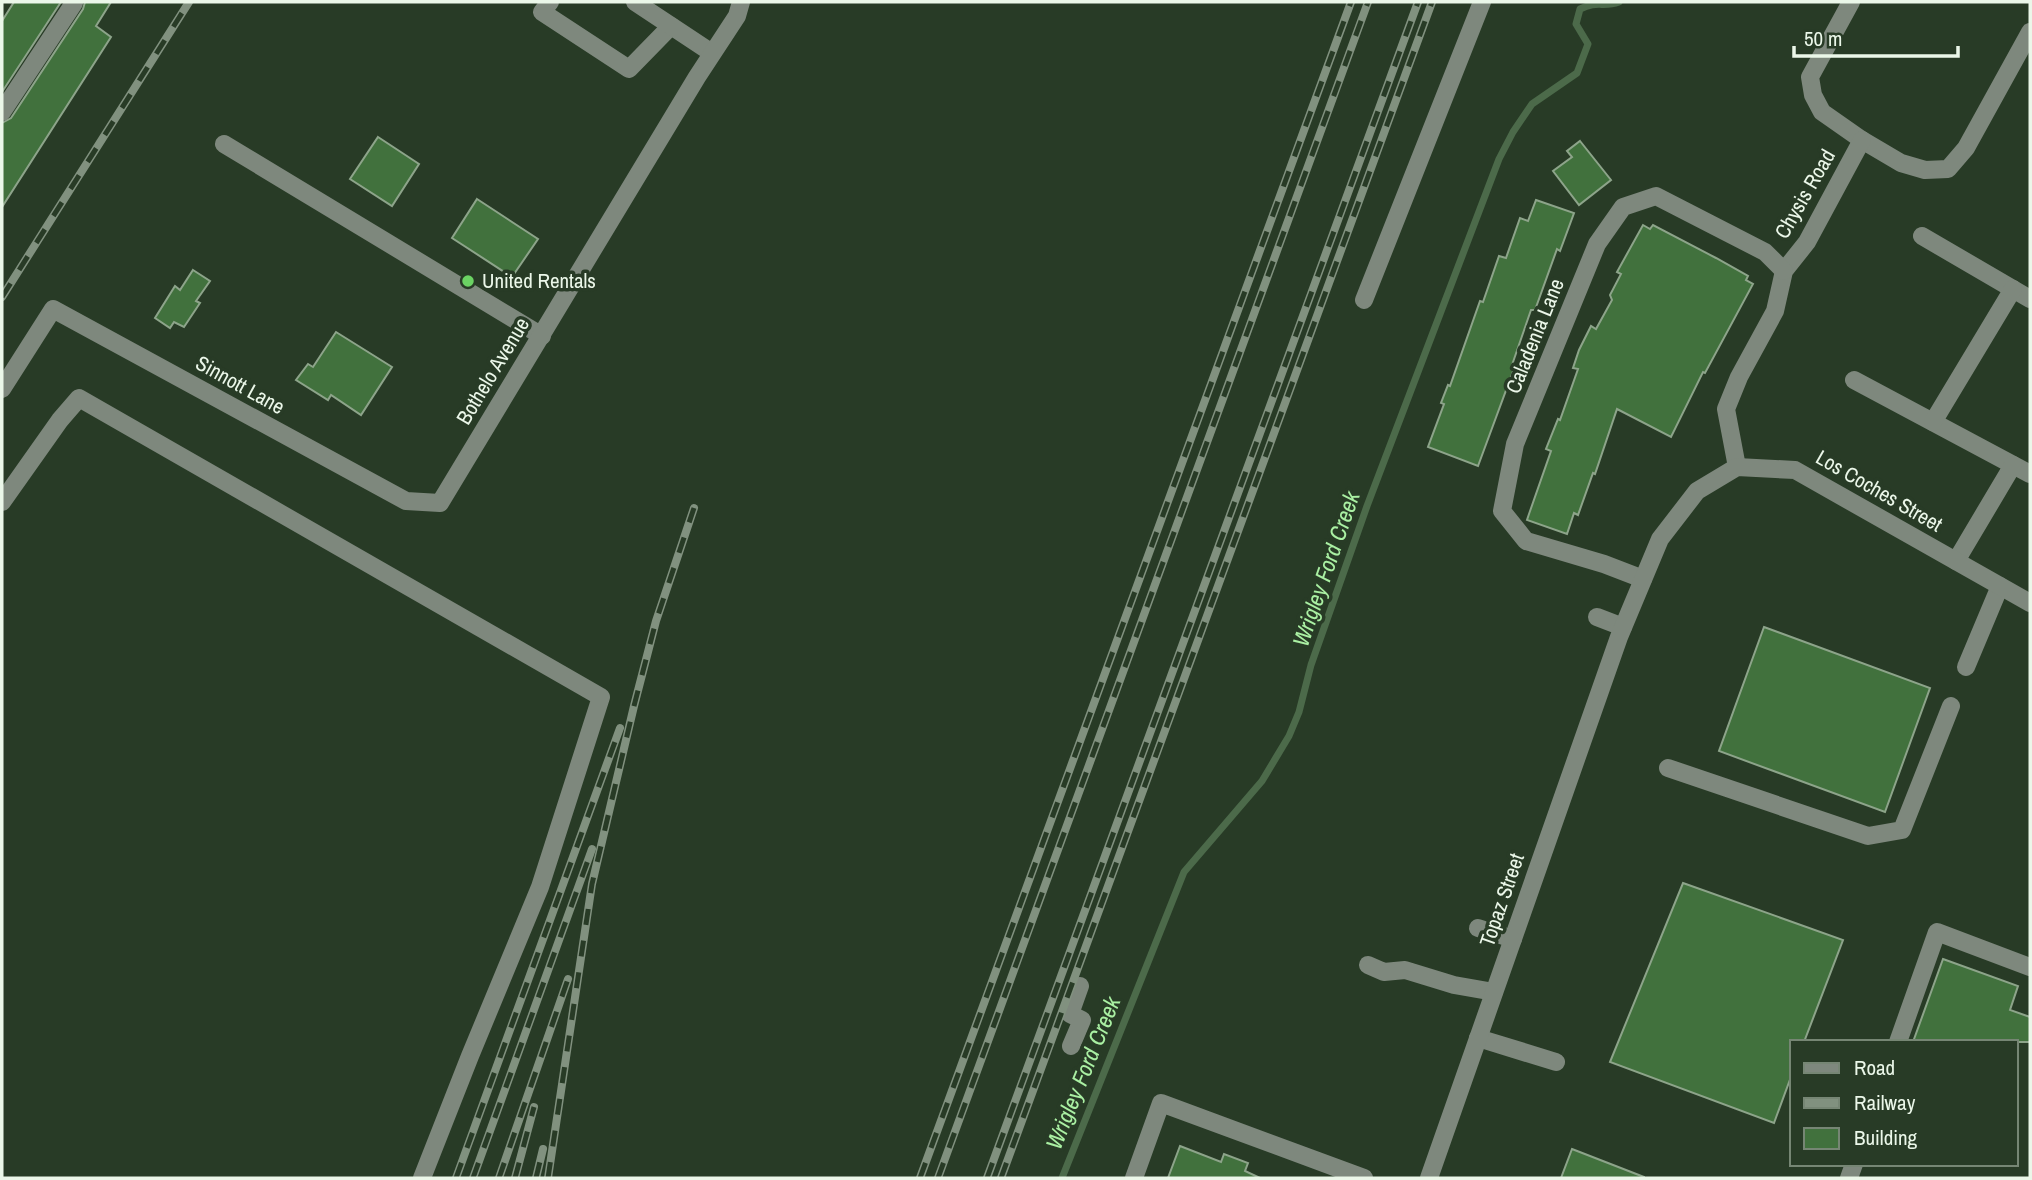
<svg xmlns="http://www.w3.org/2000/svg" width="2032" height="1180" font-family="'Archivo Narrow',sans-serif">
  <style>
    .lines { fill: none; stroke-linecap: round; stroke-linejoin: round }
    .stream { stroke: #4c6a4a; stroke-width: 7 }
    .building { fill: #41713d; stroke: #8da48a; stroke-width: 2 }
    .minor { stroke: #7e887d; stroke-width: 18 }
    .rail-casing { stroke: #81917f; stroke-width: 8 }
    .rail { stroke: #283b26; stroke-width: 5; stroke-dasharray: 16; stroke-linecap: butt }
    .poi-dot { fill: #6bd363; stroke: #283b26; stroke-width: 2.5 }
    .labels { text-anchor: middle; stroke-width: 7; stroke-linejoin: round; paint-order: stroke }
    .street-label { font-size: 21px; fill: #ebf7e9; stroke: #283b26 }
    .poi-label { font-size: 21px; fill: #ebf7e9; stroke: #283b26; text-anchor: start }
    .water-label { font-size: 23px; font-style: italic; fill: #aaf0a3; stroke: #283b26 }
  </style>
  <rect width="100%" height="100%" fill="#283b26"/>
  <g class="lines">
    <!-- stream -->
    <path class="stream" d="M 1062,1178 L 1184,872 L 1262,781 L 1289,736 L 1299,712 L 1311,665 L 1367,506 L 1499,159 L 1513,132 L 1532,104 L 1577,73 L 1588,44 L 1576,24 L 1580,9 C 1598,0 1603,8 1619,2"/>
  </g>
  <!-- building -->
  <g class="building">
    <path d="M 14,2 L 61,2 L 2,92 L 2,21 Z"/>
    <path d="M 85,2 L 111,2 L 96,26 L 111,37 L 2,207 L 2,123 L 11,118 L 83,9 Z"/>
    <path d="M 378,137 L 419,164 L 392,206 L 350,179 Z"/>
    <path d="M 1580,141 L 1611,180 L 1579,205 L 1553,171 L 1572,157 L 1567,151 Z"/>
    <path d="M 477,199 L 538,239 L 512,277 L 452,238 Z"/>
    <path d="M 1536,200 L 1574,213 L 1560,251 L 1557,249 L 1535,310 L 1531,310 L 1512,365 L 1515,366 L 1478,466 L 1428,447 L 1444,404 L 1441,403 L 1448,385 L 1450,386 L 1480,301 L 1483,302 L 1499,256 L 1506,258 L 1520,218 L 1528,221 Z"/>
    <path d="M 1643,225 L 1650,229 L 1653,225 L 1716,258 L 1748,276 L 1746,280 L 1753,284 L 1705,373 L 1703,372 L 1671,437 L 1617,409 L 1595,474 L 1593,473 L 1578,515 L 1574,513 L 1567,534 L 1527,520 L 1529,514 L 1551,451 L 1546,449 L 1558,419 L 1560,420 L 1578,369 L 1573,368 L 1579,350 L 1591,326 L 1596,329 L 1612,300 L 1610,295 L 1621,274 L 1617,272 Z"/>
    <path d="M 193,270 L 210,281 L 196,301 L 200,303 L 184,327 L 174,322 L 170,328 L 155,318 L 175,286 L 180,290 Z"/>
    <path d="M 336,332 L 392,367 L 361,415 L 331,395 L 328,400 L 296,380 L 308,364 L 313,367 Z"/>
    <path d="M 1764,627 L 1930,688 L 1885,812 L 1719,751 Z"/>
    <path d="M 1683,883 L 1843,940 L 1804,1042 L 1792,1042 L 1792,1074 L 1774,1123 L 1610,1062 Z"/>
    <path d="M 1943,959 L 2018,986 L 2010,1010 L 2030,1017 L 2030,1042 L 1913,1042 Z"/>
    <path d="M 1180,1146 L 1221,1162 L 1224,1154 L 1248,1163 L 1245,1171 L 1260,1178 L 1168,1178 Z"/>
    <path d="M 1572,1149 L 1644,1177 L 1644,1178 L 1561,1178 Z"/>
  </g>
  <g class="lines">
    <!-- minor -->
    <g class="minor">
      <path d="M 550,2 L 542,12 L 629,69 L 671,26"/>
      <path d="M 635,2 L 712,53"/>
      <path d="M 1851,2 L 1810,77 L 1813,95 L 1822,112 L 1862,140 L 1901,163 L 1925,170 L 1948,169 L 1966,148 L 2030,32"/>
      <path d="M 2,112 L 74,3"/>
      <path d="M 224,144 L 542,336"/>
      <path d="M 1922,236 L 2030,299"/>
      <path d="M 1364,300 L 1482,2"/>
      <path d="M 1854,380 L 2030,474"/>
      <path d="M 2,389 L 53,309 L 406,501 L 440,503 L 697,77 L 737,16 L 741,2"/>
      <path d="M 1933,422 L 2013,289"/>
      <path d="M 1737,467 L 1726,409 L 1739,377 L 1775,311 L 1784,271 L 1807,242 L 1862,140"/>
      <path d="M 2,502 L 60,420 L 79,398 L 601,697 L 540,887 L 470,1056 L 422,1178"/>
      <path d="M 1956,561 L 2013,465"/>
      <path d="M 1643,579 L 1604,564 L 1526,541 L 1502,511 L 1515,444 L 1597,244 L 1623,207 L 1656,196 L 1765,252 L 1784,271"/>
      <path d="M 1597,617 L 1623,627"/>
      <path d="M 1966,667 L 2000,586"/>
      <path d="M 1668,768 L 1868,836 L 1902,830 L 1951,706"/>
      <path d="M 1478,928 L 1513,939"/>
      <path d="M 1368,965 L 1384,972 L 1405,970 L 1454,985 L 1494,992"/>
      <path d="M 1478,1038 L 1556,1062"/>
      <path d="M 1898,1042 L 1937,932 L 2030,967"/>
      <path d="M 1071,1046 L 1082,1020 L 1070,1014 L 1080,986"/>
      <path d="M 1134,1178 L 1161,1103 L 1364,1178"/>
      <path d="M 1429,1178 L 1619,637 L 1660,539 L 1697,491 L 1737,467 L 1795,470 L 2030,603"/>
      <path d="M 1849,1178 L 1854,1164"/>
    </g>
    <!-- rail casing -->
    <g class="rail-casing">
      <g id="rail">
        <path d="M 2,297 L 189,2"/>
        <path d="M 456,1178 L 620,728"/>
        <path d="M 473,1178 L 592,849"/>
        <path d="M 499,1178 L 568,979"/>
        <path d="M 515,1178 L 534,1107"/>
        <path d="M 536,1178 L 543,1149"/>
        <path d="M 548,1178 L 592,884 L 634,706 L 656,621 L 694,508"/>
        <path d="M 920,1178 L 1351,2"/>
        <path d="M 938,1178 L 1368,2"/>
        <path d="M 987,1178 L 1418,2"/>
        <path d="M 1001,1178 L 1432,2"/>
      </g>
    </g>
    <!-- rail -->
    <use href="#rail" class="rail"/>
  </g>
  <!-- markers -->
  <circle class="poi-dot" cx="468" cy="281" r="7"/>
  <g class="labels">
    <!-- street labels -->
    <g class="street-label">
      <text transform="translate(1805 194) rotate(-60)" y="7">Chysis Road</text>
      <text transform="translate(1535 336) rotate(-68)" y="7">Caladenia Lane</text>
      <text transform="translate(493 371) rotate(-59)" y="7">Bothelo Avenue</text>
      <text transform="translate(240 385) rotate(29)" y="7">Sinnott Lane</text>
      <text transform="translate(1879 491) rotate(30)" y="7">Los Coches Street</text>
      <text transform="translate(1502 900) rotate(-71)" y="7">Topaz Street</text>
    </g>
    <!-- poi labels -->
    <g class="poi-label">
      <text x="482" y="288">United Rentals</text>
    </g>
    <!-- water labels -->
    <g class="water-label">
      <text transform="translate(1326 569) rotate(-71)" y="8">Wrigley Ford Creek</text>
      <text transform="translate(1083 1073) rotate(-68)" y="8">Wrigley Ford Creek</text>
    </g>
  </g>
  <!-- border -->
  <rect width="2032" height="1180" fill="none" stroke="#ebf7e9" stroke-width="7"/>
  <!-- legend -->
  <rect x="1790" y="1040" width="228" height="126" fill="#283b26" stroke="#768674" stroke-width="2"/>
  <rect x="1804" y="1063" width="35" height="10" fill="#7e887d" stroke="#768674" stroke-width="2"/>
  <text x="1854" y="1075" font-size="21" fill="#ebf7e9">Road</text>
  <rect x="1804" y="1098" width="35" height="10" fill="#81917f" stroke="#768674" stroke-width="2"/>
  <text x="1854" y="1110" font-size="21" fill="#ebf7e9">Railway</text>
  <rect x="1804" y="1128" width="35" height="21" fill="#41713d" stroke="#768674" stroke-width="2"/>
  <text x="1854" y="1145" font-size="21" fill="#ebf7e9">Building</text>
  <!-- scale -->
  <path d="M1794 46v10h164v-10" fill="none" stroke="#ebf7e9" stroke-width="3.5"/>
  <text x="1804" y="46" font-size="21" fill="#ebf7e9" stroke="#283b26" stroke-width="5" paint-order="stroke">50 m</text>
</svg>
